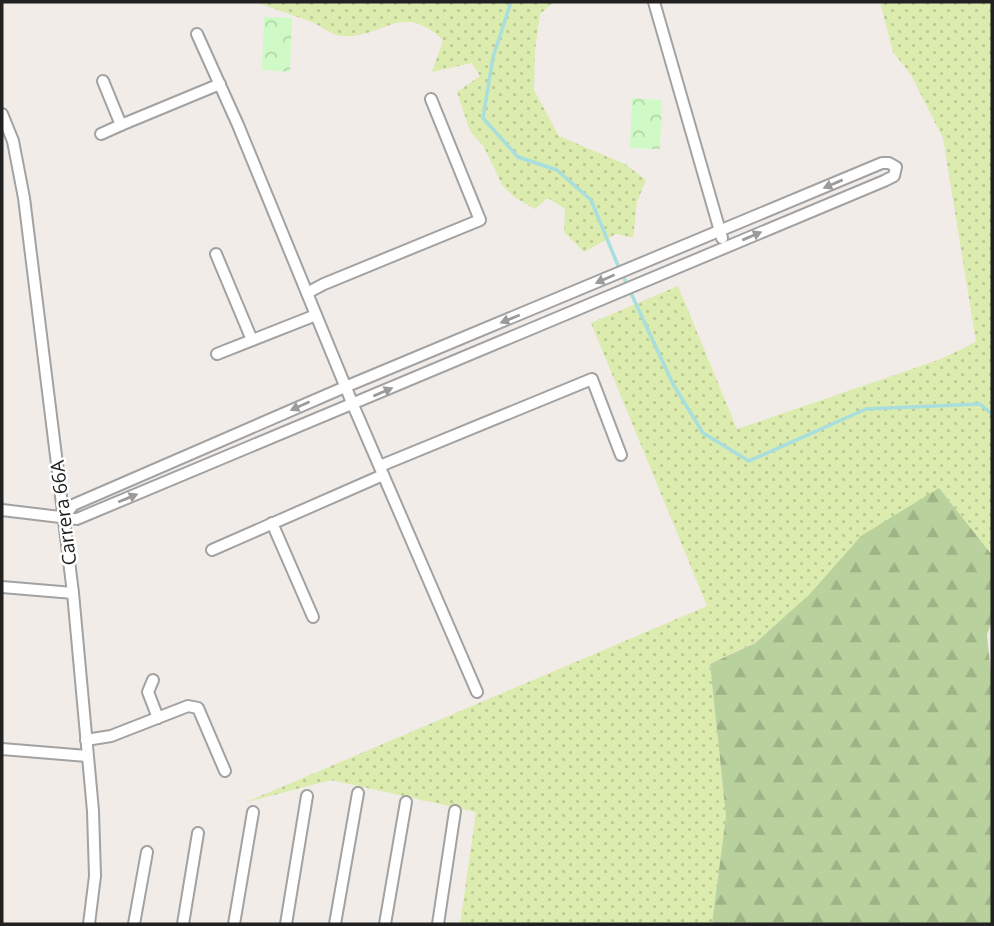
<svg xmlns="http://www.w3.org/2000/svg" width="994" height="926" font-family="'Open Sans',sans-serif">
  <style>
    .grass { fill: url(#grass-dots) }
    .forest { fill: url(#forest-firs) }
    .park { fill: url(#park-crowns) }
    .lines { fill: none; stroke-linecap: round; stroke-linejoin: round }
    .stream { stroke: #a8dfde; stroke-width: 3.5 }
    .minor-casing { stroke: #a2a2a2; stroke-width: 14 }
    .minor { stroke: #fff; stroke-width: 10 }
    .oneway { fill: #9b9b9b }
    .labels { text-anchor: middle; stroke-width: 5; stroke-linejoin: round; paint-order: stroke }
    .street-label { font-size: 19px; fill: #212121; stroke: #fff }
  </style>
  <defs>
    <pattern id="grass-dots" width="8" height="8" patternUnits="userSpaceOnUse" patternTransform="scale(1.75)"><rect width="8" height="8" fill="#dcebae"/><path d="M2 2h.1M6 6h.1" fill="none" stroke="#bcc995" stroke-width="1.8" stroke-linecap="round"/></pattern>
    <pattern id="forest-firs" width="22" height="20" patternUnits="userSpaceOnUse" patternTransform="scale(1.75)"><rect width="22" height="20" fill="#b9d19d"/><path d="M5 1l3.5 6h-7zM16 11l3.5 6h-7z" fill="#9fb387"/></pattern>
    <pattern id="park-crowns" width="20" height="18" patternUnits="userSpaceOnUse" patternTransform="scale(1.75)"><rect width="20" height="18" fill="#cffac6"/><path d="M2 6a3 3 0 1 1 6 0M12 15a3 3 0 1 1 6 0" fill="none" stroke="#b1d6aa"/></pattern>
  </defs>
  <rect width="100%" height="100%" fill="#f2ece8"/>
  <!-- grass -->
  <g class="grass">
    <path d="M 255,2 L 554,2 L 540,14 L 535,50 L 534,90 L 559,136 L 625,164 L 646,180 L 637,202 L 633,238 L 616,234 L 584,252 L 564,232 L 565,209 L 548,198 L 535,209 L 514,197 L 502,185 L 484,147 L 470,131 L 457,92 L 480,76 L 472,63 L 432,72 L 443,40 C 400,0 385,39 342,36 C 332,36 322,26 312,22 C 293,15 274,9 255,2 Z"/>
    <path d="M 880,2 L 992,2 L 992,555 L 939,488 L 754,643 L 710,664 L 726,816 L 712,924 L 460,924 L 476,812 L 331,780 L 244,803 L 707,606 L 591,323 L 678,286 L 737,429 L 941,359 L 976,342 L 943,138 L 911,75 L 893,52 Z"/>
  </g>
  <!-- forest -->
  <path class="forest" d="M 939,488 L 992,555 L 992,620 L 987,635 L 992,684 L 992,924 L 712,924 L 726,816 L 710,664 L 755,643 L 809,595 L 861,536 Z"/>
  <!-- park -->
  <g class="park">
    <path d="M 264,17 L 292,18 L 290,72 L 262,70 Z"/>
    <path d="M 632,98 L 662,100 L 660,149 L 630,148 Z"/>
  </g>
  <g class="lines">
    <!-- stream -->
    <path class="stream" d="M 511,2 L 493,57 L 483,118 L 518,157 L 557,170 L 591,200 L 617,263 L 673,384 L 703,433 L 749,461 L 866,409 L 980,404 L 992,414"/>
    <!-- minor casing -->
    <g class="minor-casing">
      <g id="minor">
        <path d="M 654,2 L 722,238"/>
        <path d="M 197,34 L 238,125 L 353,405 L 477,692"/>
        <path d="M 103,81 L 121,125 L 220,84"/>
        <path d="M 2,114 L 13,141 L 24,198 L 73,593 L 93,811 L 95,876 L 89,924"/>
        <path d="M 101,134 L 121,125"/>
        <path d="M 216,254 L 252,340"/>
        <path d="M 307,293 L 324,284 L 480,220 L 431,99"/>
        <path d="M 217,354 L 316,315"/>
        <path d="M 380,466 L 592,379 L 621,455"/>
        <path d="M 2,510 L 77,519 L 884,181 L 894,176 L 896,167 L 889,163 L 882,163 L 345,387 L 73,505 L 64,517"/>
        <path d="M 272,523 L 313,617"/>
        <path d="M 212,550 L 383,475"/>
        <path d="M 2,587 L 73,593"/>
        <path d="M 153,680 L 148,692 L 158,718"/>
        <path d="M 86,740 L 111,736 L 188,706 L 198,708 L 225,771"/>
        <path d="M 2,749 L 87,756"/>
        <path d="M 134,924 L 147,852"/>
        <path d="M 183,924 L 198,833"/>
        <path d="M 234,924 L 253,812"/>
        <path d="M 286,924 L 307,796"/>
        <path d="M 335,924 L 358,793"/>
        <path d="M 385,924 L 406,802"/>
        <path d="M 438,924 L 455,811"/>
      </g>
    </g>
    <!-- minor -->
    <use href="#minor" class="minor"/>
  </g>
  <!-- one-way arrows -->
  <defs><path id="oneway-solid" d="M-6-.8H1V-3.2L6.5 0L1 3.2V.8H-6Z" transform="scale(1.75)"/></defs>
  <g class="oneway">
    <use href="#oneway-solid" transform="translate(833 184) rotate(157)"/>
    <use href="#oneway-solid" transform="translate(752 236) rotate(-23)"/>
    <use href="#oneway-solid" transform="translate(605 279) rotate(156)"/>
    <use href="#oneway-solid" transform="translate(510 319) rotate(158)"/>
    <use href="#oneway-solid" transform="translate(383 392) rotate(-23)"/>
    <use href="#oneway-solid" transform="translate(300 406) rotate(156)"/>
    <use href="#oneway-solid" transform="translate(128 498) rotate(-22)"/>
  </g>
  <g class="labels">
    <!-- street labels -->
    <g class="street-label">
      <text transform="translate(63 513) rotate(-97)" y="7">Carrera 66A</text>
    </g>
  </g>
  <!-- border -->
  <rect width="994" height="926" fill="none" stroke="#212121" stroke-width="7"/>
</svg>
